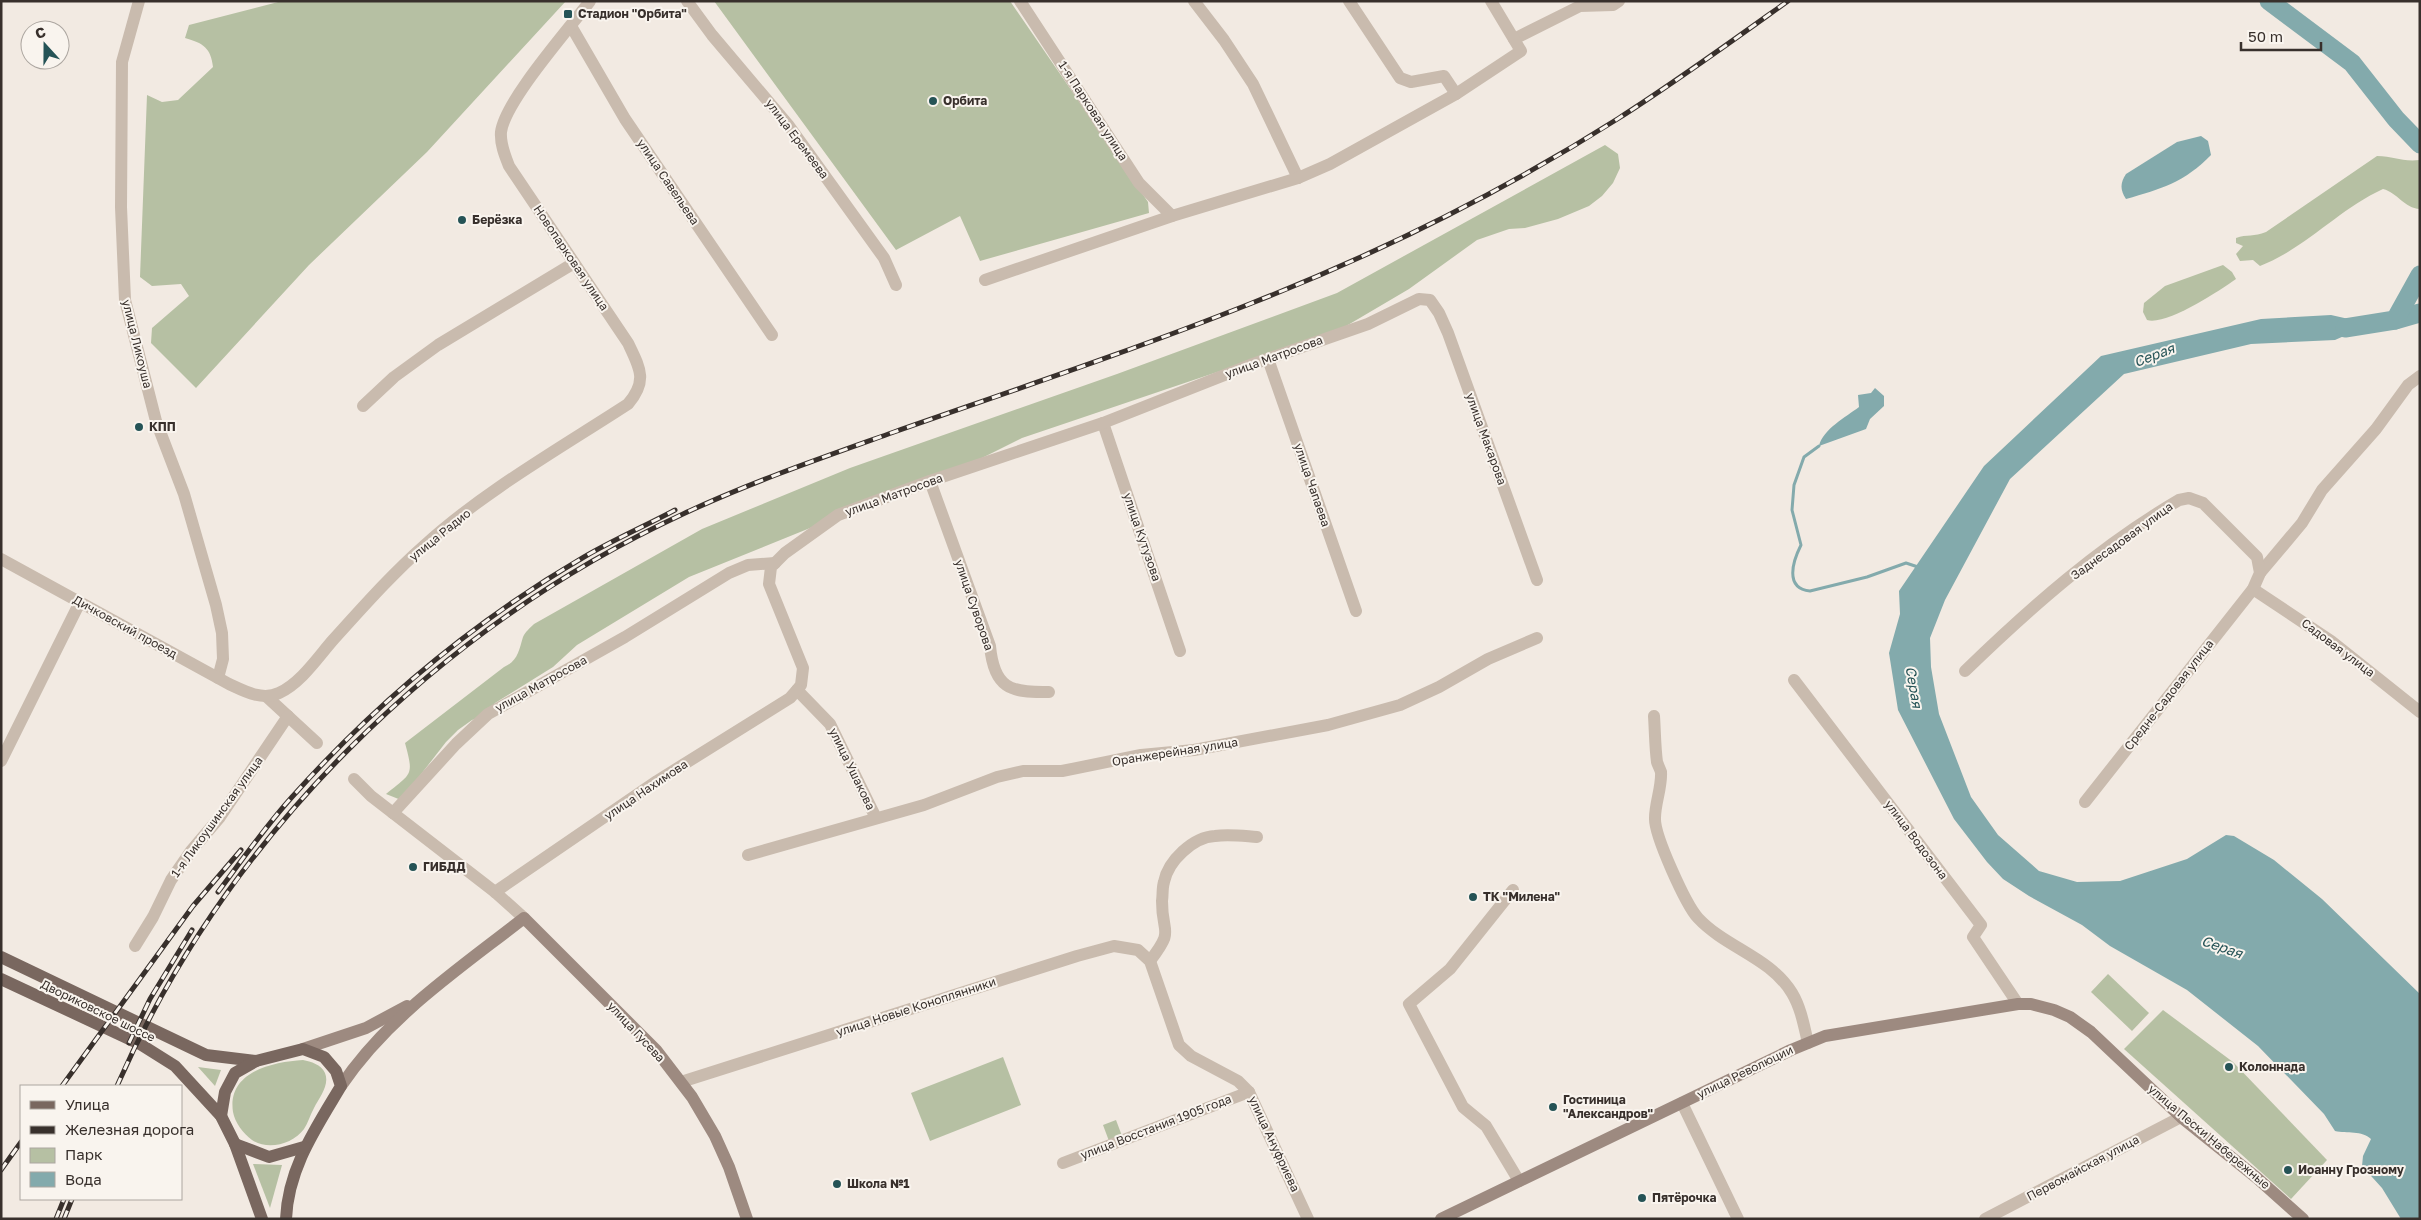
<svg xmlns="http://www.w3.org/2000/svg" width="2421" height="1220" font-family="'Golos Text',sans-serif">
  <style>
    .green { fill: #b6c0a3 }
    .water { fill: #83aaac }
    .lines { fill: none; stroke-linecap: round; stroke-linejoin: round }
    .stream { stroke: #83aaac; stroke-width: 3 }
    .river { stroke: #83aaac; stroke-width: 19 }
    .minor { stroke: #c9bbae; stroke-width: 12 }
    .tertiary { stroke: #c9bbae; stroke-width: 12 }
    .secondary { stroke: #9d8a80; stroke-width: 12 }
    .primary { stroke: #79675f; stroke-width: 12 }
    .rail-casing { stroke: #38302c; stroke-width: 5 }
    .rail { stroke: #f9f4ee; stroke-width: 3; stroke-dasharray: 9; stroke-linecap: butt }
    .poi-dot { fill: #255356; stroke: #f9f4ee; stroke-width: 2 }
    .labels { text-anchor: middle; stroke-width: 4; stroke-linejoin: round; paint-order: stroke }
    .poi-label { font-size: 12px; font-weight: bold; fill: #38302c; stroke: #f9f4ee; text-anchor: start }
    .street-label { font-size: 12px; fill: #38302c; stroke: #f9f4ee }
    .water-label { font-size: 14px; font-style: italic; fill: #255356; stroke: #f9f4ee }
  </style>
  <rect width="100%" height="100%" fill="#f2eae2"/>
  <!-- green -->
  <g class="green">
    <path d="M 282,1 L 566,1 L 427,152 L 309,265 L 196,388 L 151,343 L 152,328 L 189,296 L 181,284 L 152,286 L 140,277 L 147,95 L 162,102 L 178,100 L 213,67 C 211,48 203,43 185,38 L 189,25 Z"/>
    <path d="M 714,1 L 1010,1 L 1148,202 L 1149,213 L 980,261 L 960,216 L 896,250 Z"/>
    <path d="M 1605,145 L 1618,154 L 1620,168 L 1613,183 L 1602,196 L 1589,206 L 1558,219 L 1525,228 L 1509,229 L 1477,240 L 1409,289 L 1336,332 L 1022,438 L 978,460 L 689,577 L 577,645 L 553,667 L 495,703 L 488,714 L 472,720 L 458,730 L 446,742 L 401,800 L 386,794 C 412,773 414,776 405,743 L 504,667 C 518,661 519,650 523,637 C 525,632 530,628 534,624 L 702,529 L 850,468 L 1117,374 L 1337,293 Z"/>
    <path d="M 2377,156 C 2394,156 2401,162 2420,160 L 2420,209 C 2404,208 2398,193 2383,189 C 2339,209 2306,248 2260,266 L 2253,260 L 2240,261 L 2236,254 L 2243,246 L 2236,243 L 2236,238 C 2247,234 2254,237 2266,232 Z"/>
    <path d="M 2223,265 L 2232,272 L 2236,279 C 2219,291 2166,326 2147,320 L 2143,312 L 2144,303 L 2165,286 Z"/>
    <path d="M 2108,974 L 2149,1013 L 2132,1031 L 2091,992 Z"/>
    <path d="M 2163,1010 L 2233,1062 L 2327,1160 L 2291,1199 L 2124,1049 Z"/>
    <path d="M 1003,1057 L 1021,1105 L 930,1141 L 911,1093 Z"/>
    <path d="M 303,1060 C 311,1062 321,1064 325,1073 C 330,1085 319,1098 314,1108 C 310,1115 308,1123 304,1129 C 293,1144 268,1151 252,1140 C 243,1133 235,1123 233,1112 C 227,1072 272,1062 303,1060 Z"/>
    <path d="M 198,1067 L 221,1070 L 215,1086 Z"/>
    <path d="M 1116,1120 L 1122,1136 L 1109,1141 L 1103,1125 Z"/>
    <path d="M 253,1164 L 282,1165 L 270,1208 Z"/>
  </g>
  <!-- water -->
  <g class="water">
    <path d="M 2201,136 L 2208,141 L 2211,155 C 2185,182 2161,189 2126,199 C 2120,190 2120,183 2126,174 L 2177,142 Z"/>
    <path d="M 2331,315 L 2371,324 L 2335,340 L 2251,344 L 2124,374 L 2010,479 L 1945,600 L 1930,638 L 1931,667 L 1939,714 L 1971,797 L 1998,835 L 2039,871 L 2077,882 L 2120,881 L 2187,859 L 2226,835 L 2234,836 L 2274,860 L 2322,899 L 2420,994 L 2420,1219 L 2401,1219 L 2382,1188 L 2362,1166 L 2363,1156 L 2371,1139 C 2362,1130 2347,1134 2335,1131 L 2324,1114 L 2258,1046 L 2187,990 L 2110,946 L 2082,925 L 2029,896 L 2003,879 L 1987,862 L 1954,819 L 1898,710 L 1889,653 L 1900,614 L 1899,591 L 1984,466 L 2101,356 L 2261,319 Z"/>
    <path d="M 1875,388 L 1884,396 L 1884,406 L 1870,419 L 1866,429 L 1819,446 C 1823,429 1846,417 1859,407 L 1858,395 L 1871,393 Z"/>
  </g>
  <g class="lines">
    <!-- stream -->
    <path class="stream" d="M 1819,446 L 1804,457 L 1794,485 L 1792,510 L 1801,545 C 1793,561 1784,588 1810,591 L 1867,577 L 1906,563 L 1918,567"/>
    <!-- river -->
    <g class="river">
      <path d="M 2269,1 L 2352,63 L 2396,119 L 2420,144"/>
      <path d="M 2395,320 L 2420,313"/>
      <path d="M 2345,328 L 2395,320 L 2420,275"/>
    </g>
    <!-- minor -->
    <g class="minor">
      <path d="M 139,1 L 122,62 L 121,207 L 125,300 L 156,421 L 184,494 L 216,605 L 222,633 L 223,659 L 218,678"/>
      <path d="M 687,1 L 712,35 L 789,126 L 884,258 L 896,285"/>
      <path d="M 1020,1 L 1139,183 L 1172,216"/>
      <path d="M 1194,1 L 1224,40 L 1253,84 L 1298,178"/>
      <path d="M 1349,1 L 1400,78 L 1411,82 L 1444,76 L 1456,94"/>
      <path d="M 571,26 L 625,119 L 772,335"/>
      <path d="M 1514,39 L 1580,6 L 1613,5 L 1619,1"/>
      <path d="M 985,280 L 1172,216 L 1298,178 L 1330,164 L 1456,94 L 1521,51 L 1491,1"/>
      <path d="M 1268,359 L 1356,611"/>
      <path d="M 363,406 L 394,377 L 438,345 L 574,263"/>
      <path d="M 1103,423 L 1180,651"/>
      <path d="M 930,481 L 990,646 C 994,688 1010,693 1049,692"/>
      <path d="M 2260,573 L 2302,523 L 2322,490 L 2376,429 L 2408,385 L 2420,376"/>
      <path d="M 2253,589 L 2331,641 L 2420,712"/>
      <path d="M 1965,671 C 2030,608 2100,546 2179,500 L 2189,498 L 2203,503 L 2257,557 L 2260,573 L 2253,589 L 2085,802"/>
      <path d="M 1794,680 L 1981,925 L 1973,937 L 2018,1004"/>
      <path d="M 266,696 L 317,743"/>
      <path d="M 1654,716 C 1655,731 1655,747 1657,762 C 1658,765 1660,769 1661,772 C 1662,787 1655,803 1655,818 C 1654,835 1686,905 1698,918 C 1726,948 1770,957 1792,993 C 1801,1008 1804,1026 1808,1043"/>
      <path d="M 1,761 L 80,602"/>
      <path d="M 354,779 L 371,796 L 495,892 L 524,918"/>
      <path d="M 393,813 L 456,744 L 488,714 L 625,637 L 729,573 L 748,565 L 775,563"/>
      <path d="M 876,818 L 830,724 L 797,690 L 801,685 L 803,668 L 769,584 L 771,567 L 785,553 L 838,515 L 930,481 L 1103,423 L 1250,365 L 1368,324 L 1419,299 L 1430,300 L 1439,313 L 1448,333 L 1537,580"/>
      <path d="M 748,855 L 924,805 L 997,777 L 1023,771 L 1062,771 L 1141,755 L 1194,750 L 1328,725 L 1400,705 L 1439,687 L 1488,659 L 1537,638"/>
      <path d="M 1513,890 L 1450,969 L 1409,1004 L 1463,1107 L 1486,1126 L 1519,1181"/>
      <path d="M 495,892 L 657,781 L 790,698 L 797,690"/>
      <path d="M 135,946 L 153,917 L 171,880 L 191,851 L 220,817 L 288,716"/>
      <path d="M 1150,961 C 1175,928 1162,936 1162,901 C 1163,895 1162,888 1164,882 C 1168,861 1193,837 1215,836 C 1229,834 1243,836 1257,837"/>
      <path d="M 681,1082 L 1077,956 L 1114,946 L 1138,950 L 1150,961 L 1179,1045 L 1191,1056 L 1238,1081 L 1249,1092 L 1308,1219"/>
      <path d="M 1682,1103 L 1738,1219"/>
      <path d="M 1063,1163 L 1249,1092"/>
      <path d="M 1985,1219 L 2181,1117"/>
    </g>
    <!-- tertiary -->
    <path class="tertiary" d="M 1,559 L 229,684 C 244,691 262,701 279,693 C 301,683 318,657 333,640 C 363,607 392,574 425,545 C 483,492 562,447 628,404 C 648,381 640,368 628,343 L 509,166 C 505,156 500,144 501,132 C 505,101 568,30 590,1"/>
    <!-- secondary -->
    <g class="secondary">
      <path d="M 303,1049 L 366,1028 L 407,1006"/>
      <path d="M 341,1086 C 388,1016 459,969 524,918 L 656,1050 L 692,1097 L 715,1136 L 729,1167 L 747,1219"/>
      <path d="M 1441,1219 L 1791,1050 L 1825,1036 L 2018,1004 L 2031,1004 L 2054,1010 L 2070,1017 L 2091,1032 L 2181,1117 L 2257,1178 L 2303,1219"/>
    </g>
    <!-- primary -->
    <g class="primary">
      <path d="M 1,957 L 206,1055 L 256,1061"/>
      <path d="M 1,979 L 140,1044 L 175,1066 L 221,1116 L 235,1144 L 262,1219"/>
      <path d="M 221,1116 L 225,1092 L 235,1073 L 256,1061 L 303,1049 L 324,1057 L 336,1071 L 341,1086 C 316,1128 288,1168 286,1219"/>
      <path d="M 235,1144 L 269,1157 L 304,1147"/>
    </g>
    <!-- rail casing -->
    <g class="rail-casing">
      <g id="rail">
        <path d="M 218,892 C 242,860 265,827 292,797 C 376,703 476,620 584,557 C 613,540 645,526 675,510"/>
        <path d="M 129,1043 L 150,999 L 192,930"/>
        <path d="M 62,1086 L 193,906 L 241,850"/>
        <path d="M 117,1086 C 226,837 437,628 683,514 C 751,482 824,457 894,432 C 1014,390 1134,350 1252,303 C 1379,253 1504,191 1619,118 C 1677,81 1732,41 1788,1"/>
        <path d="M 1,1170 L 21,1142"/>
        <path d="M 56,1219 L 64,1199"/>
        <path d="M 64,1219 L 72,1199"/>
      </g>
    </g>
    <!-- rail -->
    <use href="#rail" class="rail"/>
  </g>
  <!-- markers -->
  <g class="poi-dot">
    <rect x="563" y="9" width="10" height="10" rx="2.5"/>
    <circle cx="933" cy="101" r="5"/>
    <circle cx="462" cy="220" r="5"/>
    <circle cx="139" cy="427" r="5"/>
    <circle cx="413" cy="867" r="5"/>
    <circle cx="1473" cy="897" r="5"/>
    <circle cx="2229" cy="1067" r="5"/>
    <circle cx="1553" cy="1107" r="5"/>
    <circle cx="2288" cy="1170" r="5"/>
    <circle cx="837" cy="1184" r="5"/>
    <circle cx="1642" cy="1198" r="5"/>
  </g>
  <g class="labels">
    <!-- poi labels -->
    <g class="poi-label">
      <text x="578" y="18">Стадион "Орбита"</text>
      <text x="943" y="105">Орбита</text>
      <text x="472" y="224">Берёзка</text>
      <text x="149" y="431">КПП</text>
      <text x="423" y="871">ГИБДД</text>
      <text x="1483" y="901">ТК "Милена"</text>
      <text x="2239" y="1071">Колоннада</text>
      <text x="1563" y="1104">Гостиница<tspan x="1563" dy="14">"Александров"</tspan></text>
      <text x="2298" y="1174">Иоанну Грозному</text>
      <text x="847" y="1188">Школа №1</text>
      <text x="1652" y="1202">Пятёрочка</text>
    </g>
    <!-- street labels -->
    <g class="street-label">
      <text transform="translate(1093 111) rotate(57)" y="4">1-я Парковая улица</text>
      <text transform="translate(797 139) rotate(53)" y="4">улица Еремеева</text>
      <text transform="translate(668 182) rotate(56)" y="4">улица Савельева</text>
      <text transform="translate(571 258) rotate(56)" y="4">Новопарковая улица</text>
      <text transform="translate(137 344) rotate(76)" y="4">улица Ликоуша</text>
      <text transform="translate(1274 357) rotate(-20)" y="4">улица Матросова</text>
      <text transform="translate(1486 439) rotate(70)" y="4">улица Макарова</text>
      <text transform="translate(1312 485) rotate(71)" y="4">улица Чапаева</text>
      <text transform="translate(894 495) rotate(-20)" y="4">улица Матросова</text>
      <text transform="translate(440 535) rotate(-39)" y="4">улица Радио</text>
      <text transform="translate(1142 537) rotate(71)" y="4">улица Кутузова</text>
      <text transform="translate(2122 541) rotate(-36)" y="4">Заднесадовая улица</text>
      <text transform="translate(974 605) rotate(71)" y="4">улица Суворова</text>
      <text transform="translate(125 627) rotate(29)" y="4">Дичковский проезд</text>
      <text transform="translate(2338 648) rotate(37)" y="4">Садовая улица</text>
      <text transform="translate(541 684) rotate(-29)" y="4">улица Матросова</text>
      <text transform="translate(2169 695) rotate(-52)" y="4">Средне-Садовая улица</text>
      <text transform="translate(1175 752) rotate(-9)" y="4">Оранжерейная улица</text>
      <text transform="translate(852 769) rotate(64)" y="4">улица Ушакова</text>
      <text transform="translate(646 790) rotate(-34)" y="4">улица Нахимова</text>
      <text transform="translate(217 817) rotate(-54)" y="4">1-я Ликоушинская улица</text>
      <text transform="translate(1916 840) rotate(53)" y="4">улица Водозона</text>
      <text transform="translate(916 1007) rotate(-18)" y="4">улица Новые Коноплянники</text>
      <text transform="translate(98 1011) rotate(26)" y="4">Двориковское шоссе</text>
      <text transform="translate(636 1032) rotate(47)" y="4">улица Гусева</text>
      <text transform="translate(1745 1072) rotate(-26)" y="4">улица Революции</text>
      <text transform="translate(1156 1127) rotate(-21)" y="4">улица Восстания 1905 года</text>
      <text transform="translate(2209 1137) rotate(40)" y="4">улица Пески Набережные</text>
      <text transform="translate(1274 1144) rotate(65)" y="4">улица Ануфриева</text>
      <text transform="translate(2083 1168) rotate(-28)" y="4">Первомайская улица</text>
    </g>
    <!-- water labels -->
    <g class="water-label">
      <text transform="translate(2154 355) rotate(-21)" y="5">Серая</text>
      <text transform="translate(1914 687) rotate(80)" y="5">Серая</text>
      <text transform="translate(2222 947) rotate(19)" y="5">Серая</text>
    </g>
  </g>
  <!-- border -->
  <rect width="2421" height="1220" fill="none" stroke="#38302c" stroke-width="5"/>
  <!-- legend -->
  <rect x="20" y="1085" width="162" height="115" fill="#f9f4ee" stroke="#aca6a0"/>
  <rect x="30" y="1101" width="25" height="8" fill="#79675f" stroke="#aca6a0"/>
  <text x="65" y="1110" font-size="15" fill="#38302c">Улица</text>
  <rect x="30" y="1126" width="25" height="8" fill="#38302c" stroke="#aca6a0"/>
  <text x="65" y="1135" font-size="15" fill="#38302c">Железная дорога</text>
  <rect x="30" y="1148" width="25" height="15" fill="#b6c0a3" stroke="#aca6a0"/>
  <text x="65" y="1160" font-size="15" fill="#38302c">Парк</text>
  <rect x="30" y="1172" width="25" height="15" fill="#83aaac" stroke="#aca6a0"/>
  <text x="65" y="1185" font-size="15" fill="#38302c">Вода</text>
  <!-- north arrow -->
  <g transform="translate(45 45) rotate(339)"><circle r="24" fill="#f9f4ee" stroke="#aca6a0"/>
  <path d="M0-4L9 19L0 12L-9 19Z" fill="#255356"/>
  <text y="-8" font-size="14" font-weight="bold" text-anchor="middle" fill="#38302c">С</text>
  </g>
  <!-- scale -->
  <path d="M2241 42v8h80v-8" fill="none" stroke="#38302c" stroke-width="2.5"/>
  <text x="2248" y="42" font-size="15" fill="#38302c" stroke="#f9f4ee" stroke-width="4" paint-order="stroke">50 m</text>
</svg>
